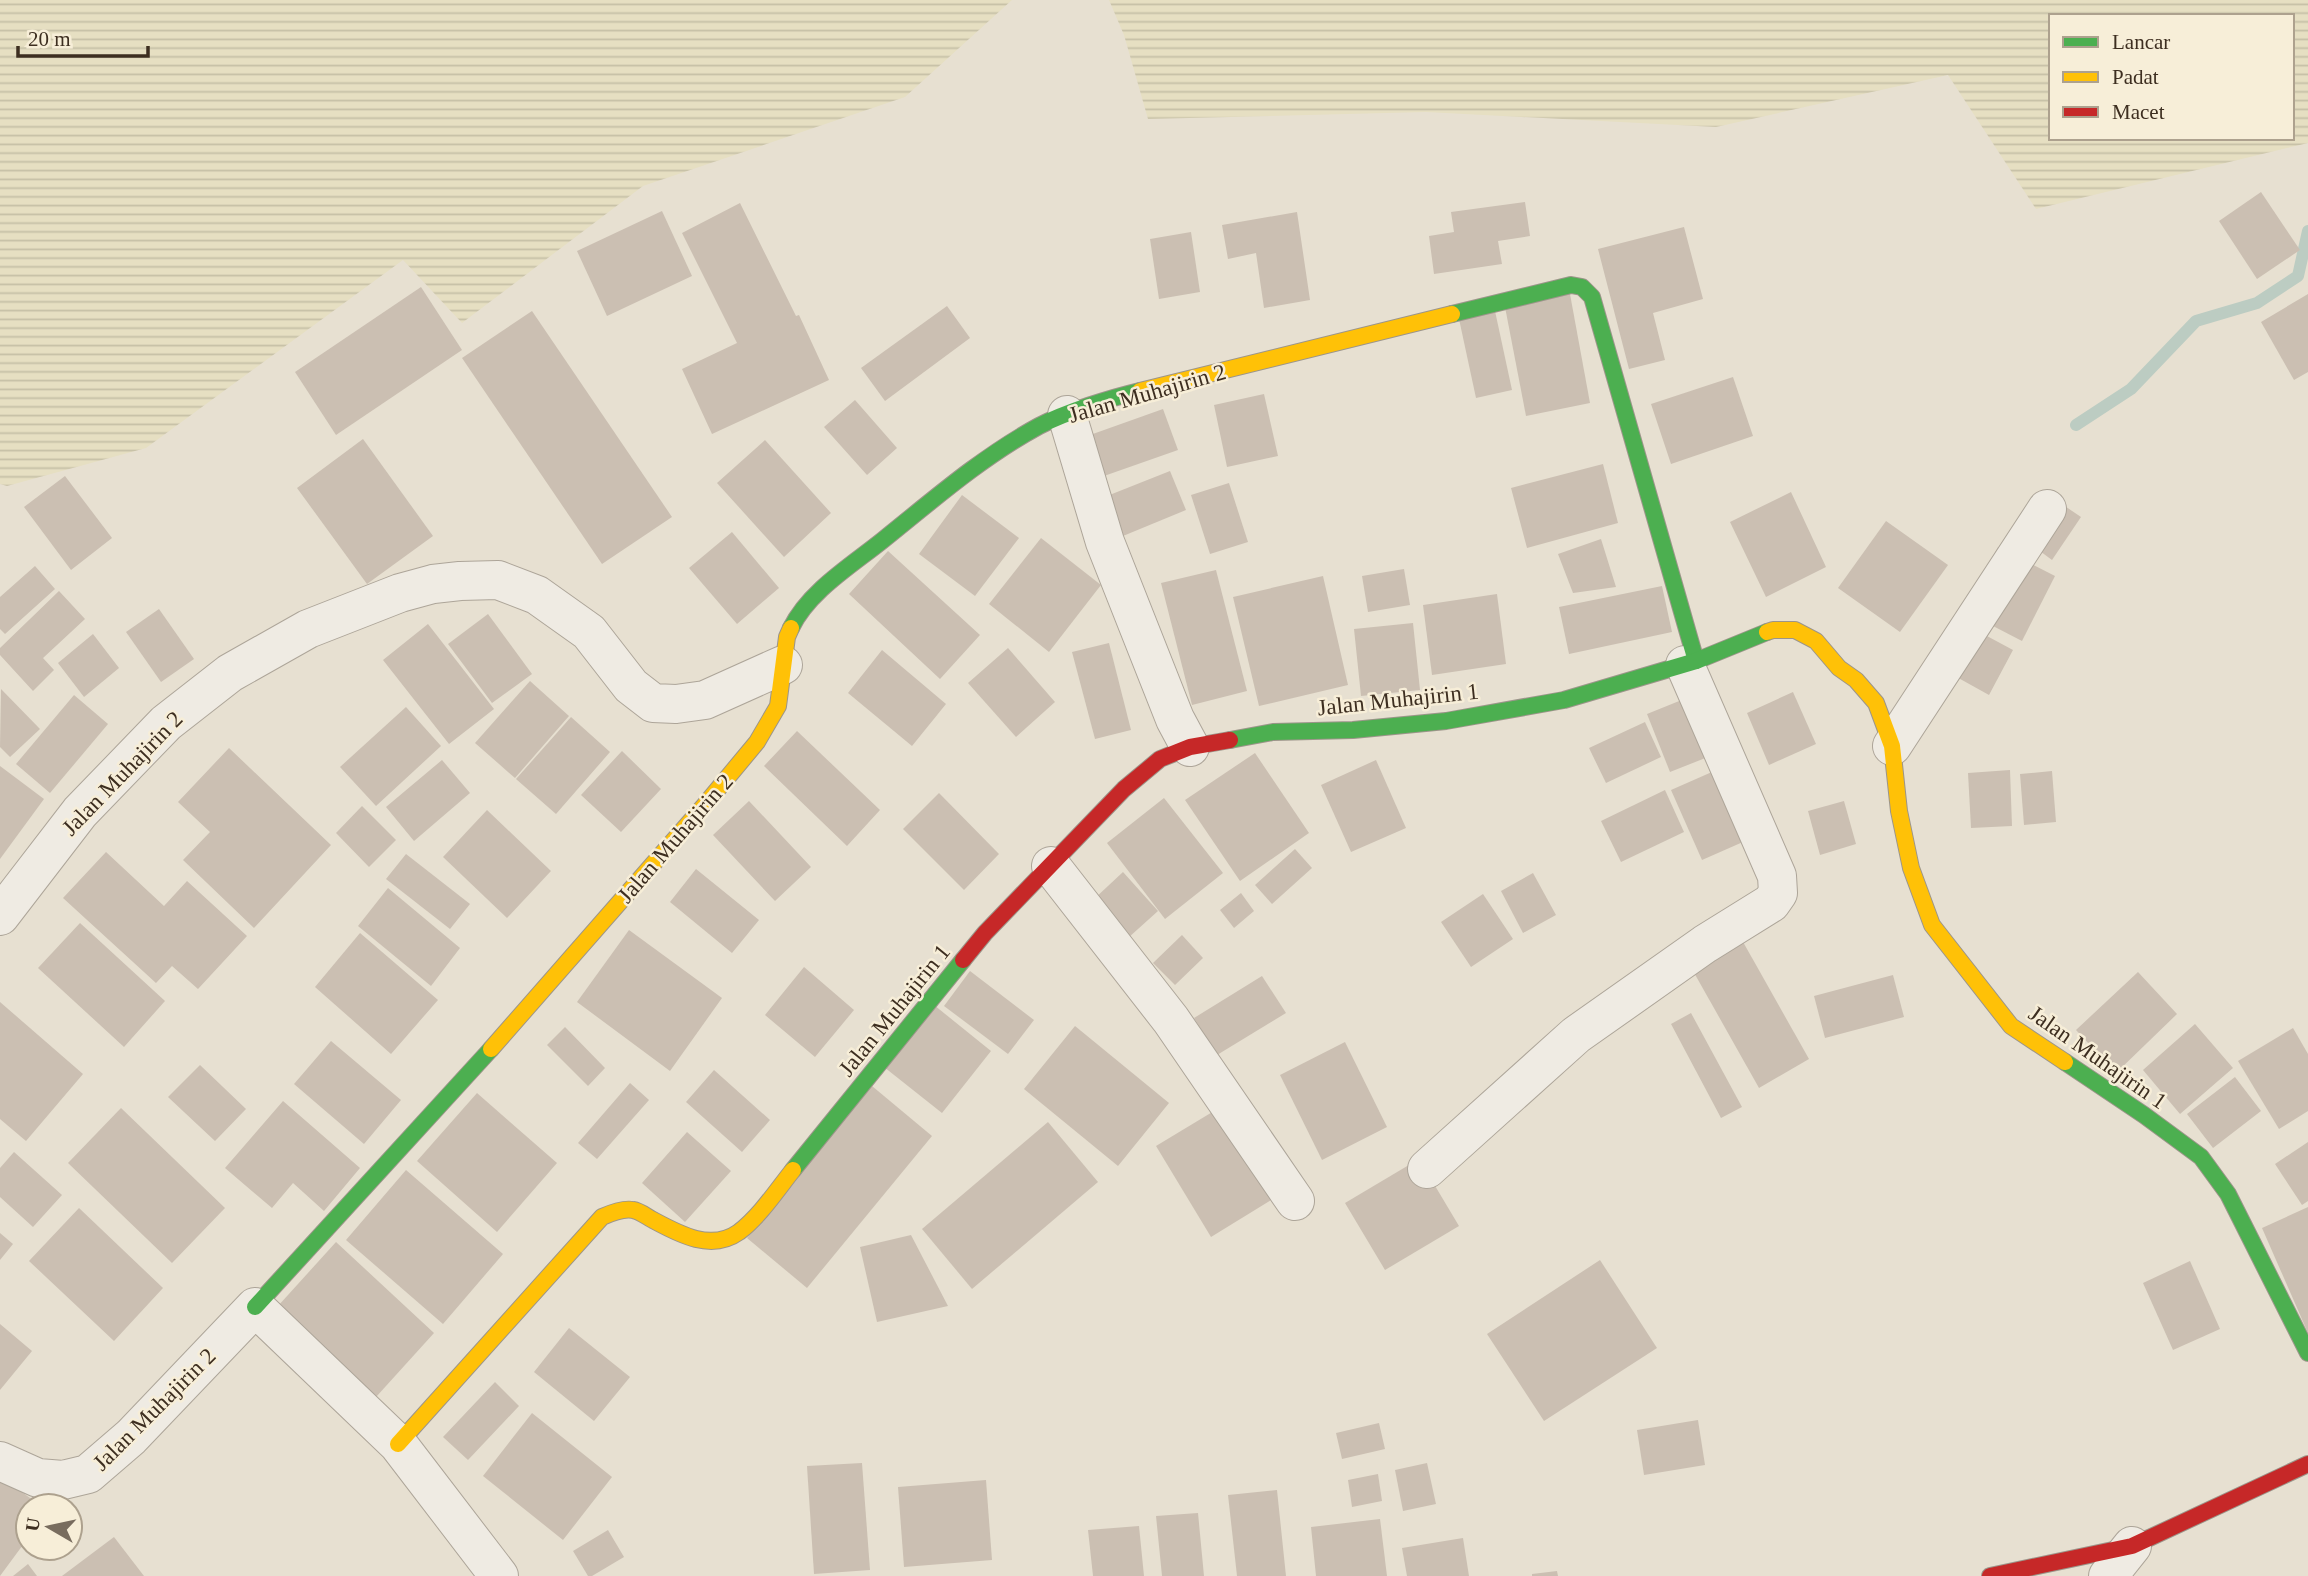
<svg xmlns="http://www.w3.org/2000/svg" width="2308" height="1576" font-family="'Times New Roman',serif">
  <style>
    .farmland { fill: url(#farmland-rules); fill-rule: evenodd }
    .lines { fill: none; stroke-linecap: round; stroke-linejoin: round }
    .stream { stroke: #bcccc2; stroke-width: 12 }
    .building { fill: #cbbfb2 }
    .street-casing { stroke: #ada599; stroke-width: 40 }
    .fast-casing { stroke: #9c958a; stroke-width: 18 }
    .slow-casing { stroke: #9c958a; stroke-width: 18 }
    .jam-casing { stroke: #9c958a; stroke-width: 18 }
    .street { stroke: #efebe3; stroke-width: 38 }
    .fast { stroke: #4caf50; stroke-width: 16 }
    .slow { stroke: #ffc107; stroke-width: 16 }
    .jam { stroke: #c62828; stroke-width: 16 }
    .labels { text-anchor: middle; stroke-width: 5; stroke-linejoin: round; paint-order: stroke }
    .street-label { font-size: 23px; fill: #3d2e20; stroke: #f7eed8 }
  </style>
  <defs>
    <pattern id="farmland-rules" width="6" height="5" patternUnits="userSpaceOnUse" patternTransform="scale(1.75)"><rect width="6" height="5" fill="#e6dfc2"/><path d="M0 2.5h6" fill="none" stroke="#c6c0a6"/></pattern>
  </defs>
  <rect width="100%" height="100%" fill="#e7e0d1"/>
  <!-- farmland -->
  <g class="farmland">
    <path d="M 0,0 L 1012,0 L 905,97 L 643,186 L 462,323 L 403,260 L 146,448 L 7,486 L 0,484 Z"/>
    <path d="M 1109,0 L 2308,0 L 2308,143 L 2036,209 L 1948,75 L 1716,127 L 1426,112 L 1148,119 L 1124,35 ZM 2051,16 L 2292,16 L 2292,138 L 2051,138 Z"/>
  </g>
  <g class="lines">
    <!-- stream -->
    <path class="stream" d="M 2076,425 L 2131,389 L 2196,321 L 2257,303 L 2298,276 L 2308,231"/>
  </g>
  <!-- building -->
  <g class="building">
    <path d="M 2261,192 L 2300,250 L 2257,279 L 2219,221 Z"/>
    <path d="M 1525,202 L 1530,236 L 1498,241 L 1502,264 L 1434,274 L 1429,236 L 1454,232 L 1451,212 Z"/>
    <path d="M 740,203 L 796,316 L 799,315 L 829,380 L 712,434 L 682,369 L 737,343 L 682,233 Z"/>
    <path d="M 662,211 L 692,276 L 607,316 L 577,251 Z"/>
    <path d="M 1297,212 L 1310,300 L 1264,308 L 1256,253 L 1228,259 L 1222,225 Z"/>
    <path d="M 1684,227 L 1703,299 L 1653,313 L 1665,360 L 1629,369 L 1598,249 Z"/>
    <path d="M 1191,232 L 1200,292 L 1159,299 L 1150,239 Z"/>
    <path d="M 421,287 L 462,350 L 336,435 L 295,372 Z"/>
    <path d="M 1570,294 L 1590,403 L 1526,416 L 1505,307 Z"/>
    <path d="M 2308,294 L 2308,372 L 2294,380 L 2261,322 Z"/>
    <path d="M 947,306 L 970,338 L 885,401 L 861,368 Z"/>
    <path d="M 532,311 L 672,517 L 602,564 L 462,358 Z"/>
    <path d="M 1495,311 L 1512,390 L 1476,398 L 1459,319 Z"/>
    <path d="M 1733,377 L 1753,436 L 1671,464 L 1651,404 Z"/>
    <path d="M 1264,394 L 1278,456 L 1227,467 L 1214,405 Z"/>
    <path d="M 855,400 L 897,448 L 867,475 L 824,427 Z"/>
    <path d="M 1163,409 L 1178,450 L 1104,476 L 1090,435 Z"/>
    <path d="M 363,439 L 433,536 L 367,584 L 297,488 Z"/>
    <path d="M 765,440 L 831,513 L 784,557 L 717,483 Z"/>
    <path d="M 1603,464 L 1618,523 L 1527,548 L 1511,488 Z"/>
    <path d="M 1170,471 L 1186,510 L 1123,536 L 1107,496 Z"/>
    <path d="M 65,476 L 112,538 L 71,570 L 24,507 Z"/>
    <path d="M 1229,483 L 1248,542 L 1210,554 L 1191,495 Z"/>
    <path d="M 1791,492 L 1826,567 L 1766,597 L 1730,522 Z"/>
    <path d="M 2047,494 L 2081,517 L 2052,560 L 2018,535 Z"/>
    <path d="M 962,495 L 1019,538 L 975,596 L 919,554 Z"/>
    <path d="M 1886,521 L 1948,565 L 1900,632 L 1838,588 Z"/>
    <path d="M 732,532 L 779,588 L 737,624 L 689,568 Z"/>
    <path d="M 1041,538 L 1101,585 L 1049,652 L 989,604 Z"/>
    <path d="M 1601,539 L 1616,587 L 1573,593 L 1558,554 Z"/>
    <path d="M 1998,547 L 2055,576 L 2022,641 L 1964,611 Z"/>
    <path d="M 888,551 L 980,635 L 940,679 L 849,594 Z"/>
    <path d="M 35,566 L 55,589 L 5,634 L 0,629 L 0,597 Z"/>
    <path d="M 1404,569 L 1410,605 L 1368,612 L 1362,576 Z"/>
    <path d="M 1216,570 L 1247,691 L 1192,705 L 1161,583 Z"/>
    <path d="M 1323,576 L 1348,685 L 1259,706 L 1233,597 Z"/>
    <path d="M 1662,586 L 1672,632 L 1569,654 L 1559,607 Z"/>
    <path d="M 59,591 L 85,619 L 43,658 L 54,670 L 33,691 L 0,655 L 0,648 Z"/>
    <path d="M 1497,594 L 1506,664 L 1432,675 L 1423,605 Z"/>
    <path d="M 159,609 L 194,659 L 161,682 L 126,632 Z"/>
    <path d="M 488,614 L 532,674 L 492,703 L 448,644 Z"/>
    <path d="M 1959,621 L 2013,650 L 1989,695 L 1935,665 Z"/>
    <path d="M 1413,623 L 1420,690 L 1361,696 L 1354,629 Z"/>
    <path d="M 428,624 L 494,709 L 449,744 L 383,660 Z"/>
    <path d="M 93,634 L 119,668 L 84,697 L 58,663 Z"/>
    <path d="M 1109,643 L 1131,730 L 1095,739 L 1072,652 Z"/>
    <path d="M 1008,648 L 1055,702 L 1016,737 L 968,683 Z"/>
    <path d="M 882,650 L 946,704 L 912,746 L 848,693 Z"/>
    <path d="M 530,681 L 569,716 L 515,778 L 475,743 Z"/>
    <path d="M 1,689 L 40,729 L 10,757 L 0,747 Z"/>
    <path d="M 1793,692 L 1816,744 L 1769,765 L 1747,713 Z"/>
    <path d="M 74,695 L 108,724 L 50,793 L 16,764 Z"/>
    <path d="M 1694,695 L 1718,753 L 1670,772 L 1647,714 Z"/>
    <path d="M 406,707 L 441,746 L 376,806 L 340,767 Z"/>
    <path d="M 571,717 L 610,752 L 556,814 L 516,779 Z"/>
    <path d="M 1645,722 L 1661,757 L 1606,783 L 1589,748 Z"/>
    <path d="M 797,731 L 880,810 L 847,846 L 764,766 Z"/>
    <path d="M 229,748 L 331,845 L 254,928 L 183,860 L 210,832 L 178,802 Z"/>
    <path d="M 622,751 L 661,789 L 621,832 L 581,795 Z"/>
    <path d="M 1255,753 L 1309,833 L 1240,881 L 1185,800 Z"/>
    <path d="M 442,760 L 470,793 L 414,841 L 386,807 Z"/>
    <path d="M 1376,760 L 1406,828 L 1351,852 L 1321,785 Z"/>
    <path d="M 0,766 L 44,799 L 0,859 Z"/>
    <path d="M 1721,768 L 1752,838 L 1702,860 L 1671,790 Z"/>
    <path d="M 2010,770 L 2012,826 L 1971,828 L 1968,773 Z"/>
    <path d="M 2052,771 L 2056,822 L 2024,825 L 2020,774 Z"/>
    <path d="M 1665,790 L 1684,832 L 1621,862 L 1601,821 Z"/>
    <path d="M 939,793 L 999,854 L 964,890 L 903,829 Z"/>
    <path d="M 1164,798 L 1223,873 L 1165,919 L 1107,843 Z"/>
    <path d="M 749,801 L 811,867 L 775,901 L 713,835 Z"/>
    <path d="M 1844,801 L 1856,844 L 1820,855 L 1808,811 Z"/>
    <path d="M 362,806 L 396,840 L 369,867 L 336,833 Z"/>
    <path d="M 487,810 L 551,871 L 507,918 L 443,857 Z"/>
    <path d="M 1295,849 L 1312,868 L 1272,904 L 1255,885 Z"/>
    <path d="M 106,852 L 164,906 L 187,881 L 247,936 L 198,989 L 172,966 L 156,983 L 63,898 Z"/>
    <path d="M 406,854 L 470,904 L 450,929 L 386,879 Z"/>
    <path d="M 696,869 L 759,920 L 732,953 L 670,902 Z"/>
    <path d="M 1123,872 L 1158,911 L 1128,938 L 1093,900 Z"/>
    <path d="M 1533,873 L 1556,915 L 1523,933 L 1501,891 Z"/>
    <path d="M 388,888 L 460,948 L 431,986 L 358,926 Z"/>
    <path d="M 1241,893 L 1254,911 L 1234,928 L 1220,910 Z"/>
    <path d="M 1483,894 L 1513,939 L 1471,967 L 1441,922 Z"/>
    <path d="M 80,923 L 165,1001 L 124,1047 L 38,968 Z"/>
    <path d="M 629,930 L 722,998 L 670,1071 L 577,1002 Z"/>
    <path d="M 360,933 L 438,1000 L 391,1054 L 315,987 Z"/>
    <path d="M 1738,933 L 1809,1059 L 1759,1088 L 1688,962 Z"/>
    <path d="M 1182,935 L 1203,958 L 1175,985 L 1153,963 Z"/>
    <path d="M 804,967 L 854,1010 L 815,1057 L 765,1015 Z"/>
    <path d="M 970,971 L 1034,1020 L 1008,1054 L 944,1006 Z"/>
    <path d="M 2138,972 L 2177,1014 L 2116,1073 L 2076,1030 Z"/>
    <path d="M 1893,975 L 1904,1017 L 1825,1038 L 1814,996 Z"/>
    <path d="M 1262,976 L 1286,1013 L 1217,1055 L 1194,1018 Z"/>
    <path d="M 0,1002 L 83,1074 L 26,1141 L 0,1119 Z"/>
    <path d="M 934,1005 L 991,1051 L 942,1113 L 884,1067 Z"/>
    <path d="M 1691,1013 L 1742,1107 L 1721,1118 L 1671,1024 Z"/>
    <path d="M 2195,1024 L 2233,1068 L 2180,1114 L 2143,1070 Z"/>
    <path d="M 1075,1026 L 1169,1103 L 1118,1166 L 1024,1089 Z"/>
    <path d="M 565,1027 L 605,1068 L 588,1086 L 547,1045 Z"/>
    <path d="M 2293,1028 L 2308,1054 L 2308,1111 L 2279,1129 L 2238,1061 Z"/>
    <path d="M 331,1041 L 401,1100 L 364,1144 L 294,1084 Z"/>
    <path d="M 1345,1042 L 1387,1127 L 1322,1160 L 1280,1075 Z"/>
    <path d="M 200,1065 L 246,1109 L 215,1141 L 168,1097 Z"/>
    <path d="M 714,1070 L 770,1120 L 742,1152 L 686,1102 Z"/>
    <path d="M 2235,1077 L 2261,1111 L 2213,1148 L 2187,1114 Z"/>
    <path d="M 630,1083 L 649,1100 L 597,1159 L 578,1143 Z"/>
    <path d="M 872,1086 L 932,1136 L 807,1288 L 747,1238 Z"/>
    <path d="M 477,1093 L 557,1163 L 497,1232 L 417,1161 Z"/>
    <path d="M 283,1101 L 360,1168 L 324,1211 L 293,1183 L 272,1208 L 225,1168 Z"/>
    <path d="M 121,1108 L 225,1208 L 172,1263 L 68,1163 Z"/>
    <path d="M 1219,1108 L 1273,1199 L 1211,1237 L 1156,1146 Z"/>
    <path d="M 1048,1122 L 1098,1182 L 972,1289 L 922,1229 Z"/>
    <path d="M 687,1132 L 731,1171 L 685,1222 L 642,1183 Z"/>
    <path d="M 2308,1142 L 2308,1201 L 2302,1205 L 2275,1164 Z"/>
    <path d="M 14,1152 L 62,1195 L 33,1227 L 0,1197 L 0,1168 Z"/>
    <path d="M 1419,1159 L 1459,1226 L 1385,1270 L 1345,1203 Z"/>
    <path d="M 406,1170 L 503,1254 L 443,1324 L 346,1240 Z"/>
    <path d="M 2308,1207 L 2308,1333 L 2262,1228 Z"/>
    <path d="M 79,1208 L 163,1288 L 114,1341 L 29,1261 Z"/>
    <path d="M 0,1233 L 13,1244 L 0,1260 Z"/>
    <path d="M 911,1235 L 948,1306 L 877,1322 L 860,1247 Z"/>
    <path d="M 336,1242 L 434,1333 L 376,1397 L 278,1306 Z"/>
    <path d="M 1600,1260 L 1657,1348 L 1544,1421 L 1487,1334 Z"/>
    <path d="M 2190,1261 L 2220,1329 L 2173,1350 L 2143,1283 Z"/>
    <path d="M 0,1324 L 32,1351 L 0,1390 Z"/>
    <path d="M 569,1328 L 630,1377 L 594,1421 L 534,1372 Z"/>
    <path d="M 495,1382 L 519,1406 L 468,1460 L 443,1437 Z"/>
    <path d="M 532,1413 L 612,1477 L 563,1540 L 483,1476 Z"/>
    <path d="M 1698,1420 L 1705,1465 L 1644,1475 L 1637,1430 Z"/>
    <path d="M 1379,1423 L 1385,1449 L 1342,1459 L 1336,1433 Z"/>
    <path d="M 862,1463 L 870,1570 L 814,1574 L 807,1466 Z"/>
    <path d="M 1427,1463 L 1436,1504 L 1403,1511 L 1395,1470 Z"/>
    <path d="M 1378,1474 L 1382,1501 L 1352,1507 L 1348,1480 Z"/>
    <path d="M 0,1476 L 41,1506 L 28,1506 L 28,1538 L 0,1576 Z"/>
    <path d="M 986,1480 L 992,1560 L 904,1567 L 898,1487 Z"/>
    <path d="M 1277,1490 L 1286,1576 L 1237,1576 L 1228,1495 Z"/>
    <path d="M 1198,1513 L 1204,1576 L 1162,1576 L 1156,1516 Z"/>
    <path d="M 1380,1519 L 1387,1576 L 1316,1576 L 1311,1527 Z"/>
    <path d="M 1139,1526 L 1144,1576 L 1093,1576 L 1088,1530 Z"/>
    <path d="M 608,1530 L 624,1557 L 592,1576 L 588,1576 L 573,1551 Z"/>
    <path d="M 114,1537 L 144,1576 L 62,1576 Z"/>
    <path d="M 1463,1538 L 1469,1576 L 1407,1576 L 1402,1548 Z"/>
    <path d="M 28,1564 L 37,1576 L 13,1576 Z"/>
    <path d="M 1557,1571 L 1558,1576 L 1532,1576 L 1532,1574 Z"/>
  </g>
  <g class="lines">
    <!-- street casing -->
    <g class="street-casing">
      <g id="street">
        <path d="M 1067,415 L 1105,542 L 1175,719 L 1190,747"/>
        <path d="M 1892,746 L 2047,509"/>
        <path d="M 1051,866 L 1171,1020 L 1295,1201"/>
        <path d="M 0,916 L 80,812 L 166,723 L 230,673 L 308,629 L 400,593 L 433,584 L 460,581 L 498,580 L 537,595 L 589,632 L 631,686 L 653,703 L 676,704 L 705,700 L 783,665"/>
        <path d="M 1427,1169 L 1576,1035 L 1705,944 L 1771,903 L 1778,893 L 1777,876 L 1685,665"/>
        <path d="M 0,1461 L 38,1478 L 63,1480 L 88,1474 L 131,1437 L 255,1307 L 398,1444 L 499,1576"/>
        <path d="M 2108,1576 L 2132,1546"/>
      </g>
    </g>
    <!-- fast casing -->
    <g class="fast-casing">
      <g id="fast">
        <path d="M 1452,314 L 1571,285 L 1582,287 L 1592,297 L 1696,661"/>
        <path d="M 791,628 C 809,591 852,565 883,540 C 934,499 982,457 1039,426 C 1066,412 1110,398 1140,391"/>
        <path d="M 1230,740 L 1273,732 L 1353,730 L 1446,721 L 1564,700 L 1696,661 L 1767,632"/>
        <path d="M 2065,1062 L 2144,1115 L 2201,1157 L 2228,1194 L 2308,1353"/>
        <path d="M 793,1170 L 963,960"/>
        <path d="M 255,1307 L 491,1049"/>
      </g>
    </g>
    <!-- slow casing -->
    <g class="slow-casing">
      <g id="slow">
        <path d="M 1140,391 L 1452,314"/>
        <path d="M 1767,632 L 1773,630 L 1795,630 L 1816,641 L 1839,668 L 1856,680 L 1876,703 L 1892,746 L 1899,811 L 1911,868 L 1932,925 L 2011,1026 L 2065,1062"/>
        <path d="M 491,1049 L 703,807 L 757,742 L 778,706 L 787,637 L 791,628"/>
        <path d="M 398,1444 L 602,1217 C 611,1213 623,1208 633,1210 C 640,1211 647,1217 653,1220 C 679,1234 711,1252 739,1232 C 760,1216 777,1190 793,1170"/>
      </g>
    </g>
    <!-- jam casing -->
    <g class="jam-casing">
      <g id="jam">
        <path d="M 963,960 L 985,933 L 1124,789 L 1160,759 L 1190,747 L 1230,740"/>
        <path d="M 1990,1576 L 2132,1546 L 2308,1464"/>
      </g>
    </g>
    <!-- street -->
    <use href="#street" class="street"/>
    <!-- fast -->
    <use href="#fast" class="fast"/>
    <!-- slow -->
    <use href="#slow" class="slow"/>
    <!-- jam -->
    <use href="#jam" class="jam"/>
  </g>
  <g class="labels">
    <!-- street labels -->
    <g class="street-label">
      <text transform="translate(1147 393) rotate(-16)" y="8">Jalan Muhajirin 2</text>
      <text transform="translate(1398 699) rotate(-6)" y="8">Jalan Muhajirin 1</text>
      <text transform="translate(122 773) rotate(-46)" y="8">Jalan Muhajirin 2</text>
      <text transform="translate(675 838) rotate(-49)" y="8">Jalan Muhajirin 2</text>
      <text transform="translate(894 1010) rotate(-51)" y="8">Jalan Muhajirin 1</text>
      <text transform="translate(2098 1057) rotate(35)" y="8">Jalan Muhajirin 1</text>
      <text transform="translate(154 1409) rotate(-45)" y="8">Jalan Muhajirin 2</text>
    </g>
  </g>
  <!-- legend -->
  <rect x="2049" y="14" width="245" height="126" fill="#f7eed8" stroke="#ada18e" stroke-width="2"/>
  <rect x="2063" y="37" width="35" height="10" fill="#4caf50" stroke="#ada18e" stroke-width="2"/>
  <text x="2112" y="49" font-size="21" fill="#3d2e20">Lancar</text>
  <rect x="2063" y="72" width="35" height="10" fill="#ffc107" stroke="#ada18e" stroke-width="2"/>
  <text x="2112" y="84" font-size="21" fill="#3d2e20">Padat</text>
  <rect x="2063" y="107" width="35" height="10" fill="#c62828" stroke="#ada18e" stroke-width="2"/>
  <text x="2112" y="119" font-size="21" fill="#3d2e20">Macet</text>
  <!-- north arrow -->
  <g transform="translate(49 1527) rotate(279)"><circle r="33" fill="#f7eed8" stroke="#ada18e" stroke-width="2"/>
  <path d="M0-5L12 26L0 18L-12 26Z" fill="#786c5e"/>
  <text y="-10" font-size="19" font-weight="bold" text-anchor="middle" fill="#3d2e20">U</text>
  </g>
  <!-- scale -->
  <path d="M18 46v10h130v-10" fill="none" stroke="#3d2e20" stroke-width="3.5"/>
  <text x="28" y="46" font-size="21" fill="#3d2e20" stroke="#f7eed8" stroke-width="5" paint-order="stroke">20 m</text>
</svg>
